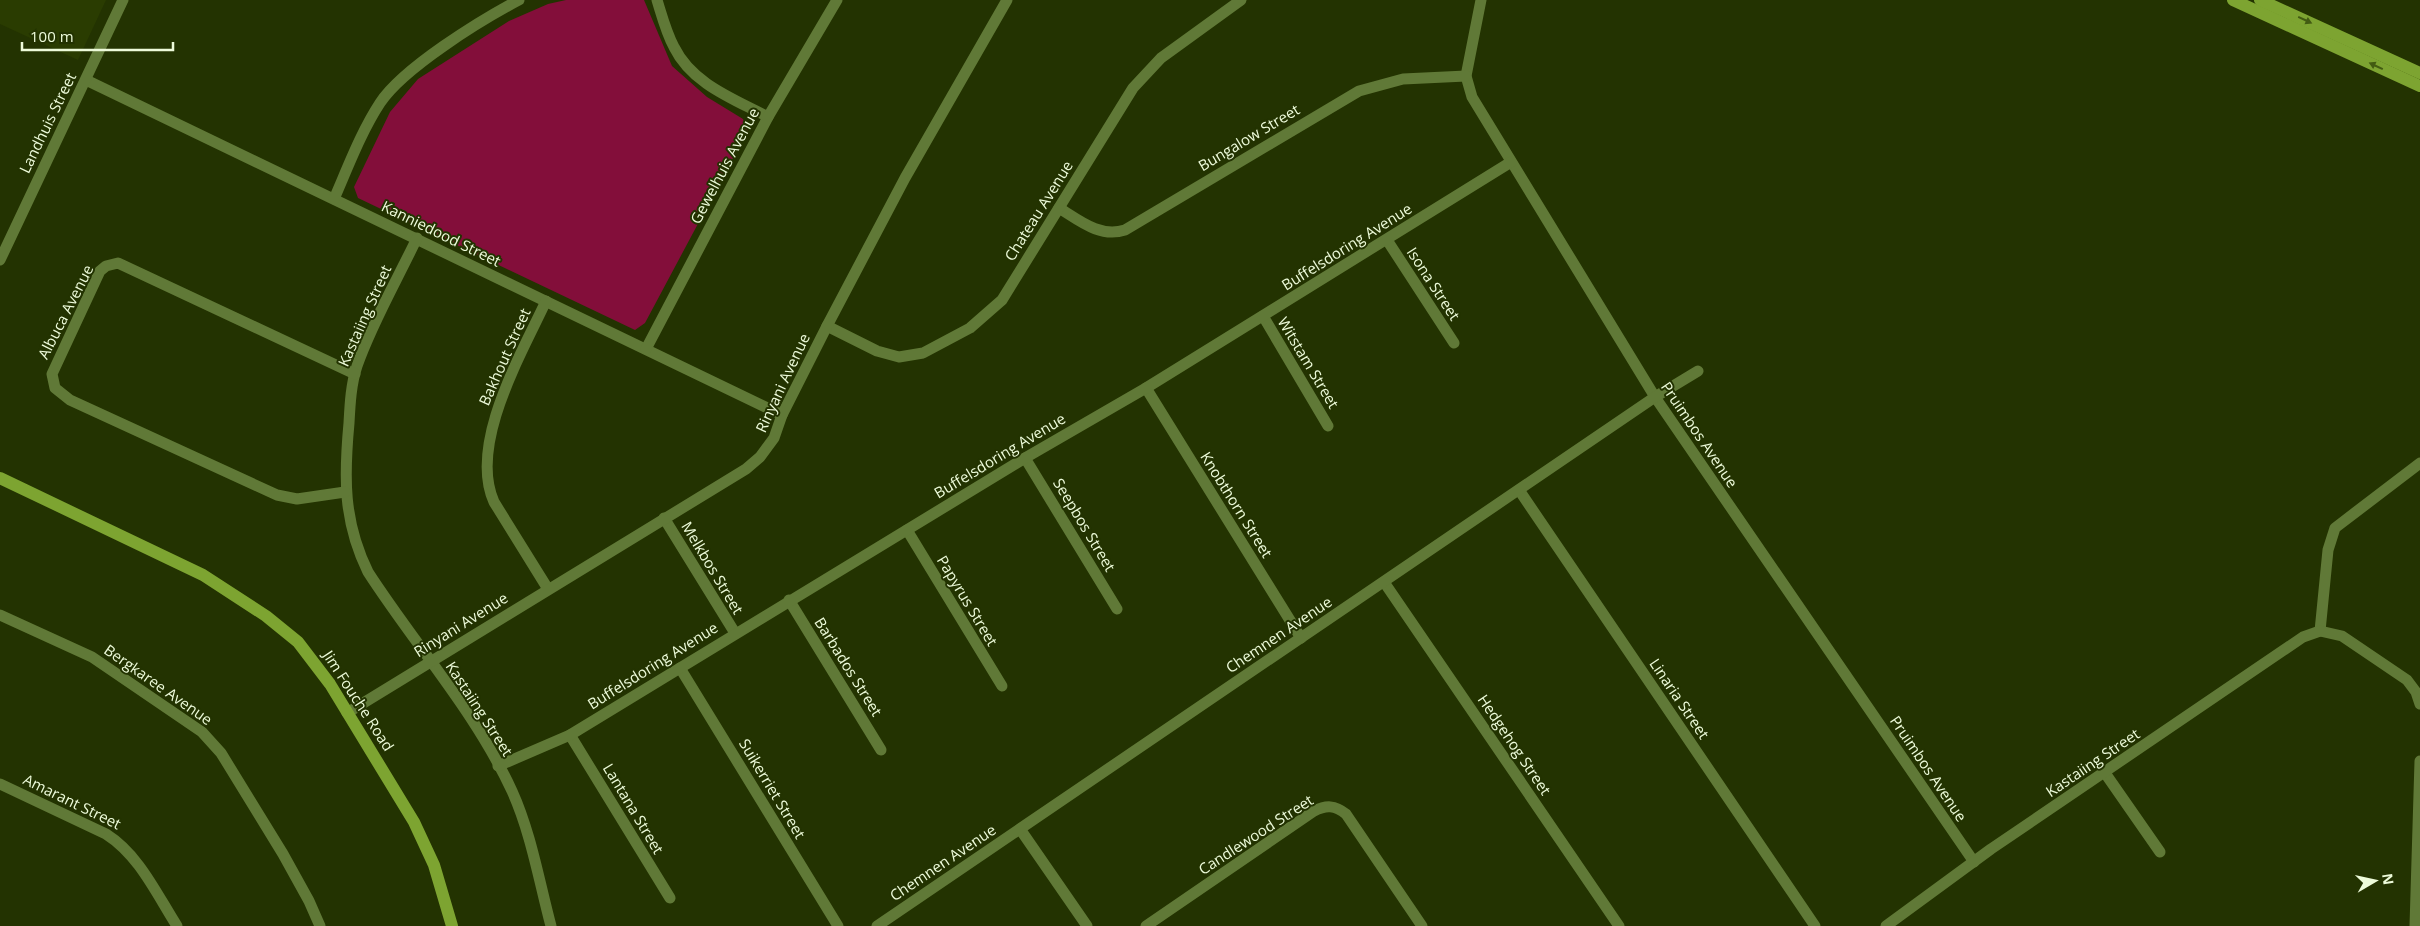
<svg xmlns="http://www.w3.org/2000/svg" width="2420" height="926" font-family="'Open Sans',sans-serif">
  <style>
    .built { fill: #2a3c01 }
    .green { fill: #830e3a }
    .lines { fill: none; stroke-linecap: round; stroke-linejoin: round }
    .street { stroke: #607937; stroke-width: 11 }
    .secondary { stroke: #7da431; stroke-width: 12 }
    .oneway { fill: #425b12 }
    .labels { text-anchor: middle; stroke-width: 4; stroke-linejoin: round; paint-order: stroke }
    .street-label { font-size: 15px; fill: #edfbda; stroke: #233301 }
  </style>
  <rect width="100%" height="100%" fill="#233301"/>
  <!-- built -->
  <path class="built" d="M 0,0 L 106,0 L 78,60 L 0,24 Z"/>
  <!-- green -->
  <path class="green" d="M 566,0 L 644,0 L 672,66 L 707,97 L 743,119 L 748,130 L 645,323 L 635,330 L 358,198 L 354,187 L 390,112 L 418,79 L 509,21 L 548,4 Z"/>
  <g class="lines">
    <!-- street -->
    <g class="street">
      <path d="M 657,0 C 662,16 666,32 674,47 C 692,84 734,99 768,117"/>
      <path d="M 1481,0 L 1466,76 L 1472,97 L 1655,397 L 1974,862"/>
      <path d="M 86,80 L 782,415"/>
      <path d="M 334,199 C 348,167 361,132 380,103 C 403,68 481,20 519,0"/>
      <path d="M 1059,208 C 1080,221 1100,238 1125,230 L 1359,91 L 1403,79 L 1466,76"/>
      <path d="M 417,238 C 398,278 371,325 357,366 C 351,384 350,404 349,423 C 344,477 343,521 368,572 C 415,645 475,711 512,791 C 531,833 539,881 551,926"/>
      <path d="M 1387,240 L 1454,343"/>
      <path d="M 0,260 L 123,0"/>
      <path d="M 546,301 C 522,353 468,444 494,502 L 548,589"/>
      <path d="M 1263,316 L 1328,426"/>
      <path d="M 827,326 L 877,351 L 899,357 L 923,353 L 970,328 L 1002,300 L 1133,88 L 1161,58 L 1241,0"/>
      <path d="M 646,349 L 768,117 L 837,0"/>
      <path d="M 1146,388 L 1301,638"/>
      <path d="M 1025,458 L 1117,609"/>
      <path d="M 1519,490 L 1815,926"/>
      <path d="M 345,492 L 297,499 L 277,495 L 70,400 L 55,388 L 52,374 L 100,271 L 106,266 L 118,263 L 355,374"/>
      <path d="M 664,518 L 735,633"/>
      <path d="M 907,530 L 1002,686"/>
      <path d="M 1384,582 L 1619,926"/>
      <path d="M 789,600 L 881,750"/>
      <path d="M 0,615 L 92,657 L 202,732 L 221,753 L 283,854 L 309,901 L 320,926"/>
      <path d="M 2320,631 L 2328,550 L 2335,528 L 2420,463"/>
      <path d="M 680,668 L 838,926"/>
      <path d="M 347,713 L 746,469 L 760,457 L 774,438 L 782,415 L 827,326 L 905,178 L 1007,0"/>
      <path d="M 570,735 L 670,898"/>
      <path d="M 498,766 L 570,735 L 1025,458 L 1146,388 L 1511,162"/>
      <path d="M 2105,773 L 2160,852"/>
      <path d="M 0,784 L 106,834 C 139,855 156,893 177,926"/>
      <path d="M 1020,829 L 1087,926"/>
      <path d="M 877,926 L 1655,397 L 1698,371"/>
      <path d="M 1146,926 L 1314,811 C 1326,805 1335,805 1346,814 L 1422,926"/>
      <path d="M 1886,926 L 1991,849 L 2303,637 L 2320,631 L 2342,636 L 2407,680 L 2416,692 L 2420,704"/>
      <path d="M 2415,926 L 2420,761"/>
    </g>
    <!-- secondary -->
    <g class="secondary">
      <path d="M 2233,0 L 2420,86"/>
      <path d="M 2260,0 L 2420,73"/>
      <path d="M 0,478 L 203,575 L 266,616 L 298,642 L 330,684 L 414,822 L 434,865 L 452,926"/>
    </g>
  </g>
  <!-- one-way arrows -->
  <defs><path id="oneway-solid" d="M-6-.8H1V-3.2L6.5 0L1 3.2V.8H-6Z" transform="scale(1.25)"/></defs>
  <g class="oneway">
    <use href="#oneway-solid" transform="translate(2305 20) rotate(25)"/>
    <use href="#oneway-solid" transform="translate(2376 66) rotate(-155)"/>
  </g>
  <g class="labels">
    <!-- street labels -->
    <g class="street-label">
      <text transform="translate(48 123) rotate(-64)" y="5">Landhuis Street</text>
      <text transform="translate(1249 138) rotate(-31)" y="5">Bungalow Street</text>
      <text transform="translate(725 166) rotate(-62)" y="5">Gewelhuis Avenue</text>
      <text transform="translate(1039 211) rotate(-58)" y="5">Chateau Avenue</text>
      <text transform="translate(441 234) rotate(26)" y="5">Kanniedood Street</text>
      <text transform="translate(1347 247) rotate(-32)" y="5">Buffelsdoring Avenue</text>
      <text transform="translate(1433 284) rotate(57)" y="5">Isona Street</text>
      <text transform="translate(66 312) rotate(-63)" y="5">Albuca Avenue</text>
      <text transform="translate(365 316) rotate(-66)" y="5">Kastaiing Street</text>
      <text transform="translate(505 357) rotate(-66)" y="5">Bakhout Street</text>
      <text transform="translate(1308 363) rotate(59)" y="5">Witstam Street</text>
      <text transform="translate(783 383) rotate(-65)" y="5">Rinyani Avenue</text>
      <text transform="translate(1699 435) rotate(56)" y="5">Pruimbos Avenue</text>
      <text transform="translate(1000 456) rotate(-31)" y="5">Buffelsdoring Avenue</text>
      <text transform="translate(1236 505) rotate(58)" y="5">Knobthorn Street</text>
      <text transform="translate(1084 525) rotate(59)" y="5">Seepbos Street</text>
      <text transform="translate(712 568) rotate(59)" y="5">Melkbos Street</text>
      <text transform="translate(967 601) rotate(59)" y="5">Papyrus Street</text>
      <text transform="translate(461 625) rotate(-32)" y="5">Rinyani Avenue</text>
      <text transform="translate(1279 635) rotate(-34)" y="5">Chemnen Avenue</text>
      <text transform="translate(653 666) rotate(-32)" y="5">Buffelsdoring Avenue</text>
      <text transform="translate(848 667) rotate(58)" y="5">Barbados Street</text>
      <text transform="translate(158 685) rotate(35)" y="5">Bergkaree Avenue</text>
      <text transform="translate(1679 699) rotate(56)" y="5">Linaria Street</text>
      <text transform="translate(358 701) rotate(57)" y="5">Jim Fouche Road</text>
      <text transform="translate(479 709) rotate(57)" y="5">Kastaiing Street</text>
      <text transform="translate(1514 745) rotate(56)" y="5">Hedgehog Street</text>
      <text transform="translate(2093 763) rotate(-34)" y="5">Kastaiing Street</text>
      <text transform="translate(1928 769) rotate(56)" y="5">Pruimbos Avenue</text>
      <text transform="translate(772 789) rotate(59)" y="5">Suikerriet Street</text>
      <text transform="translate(72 802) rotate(26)" y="5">Amarant Street</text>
      <text transform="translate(633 809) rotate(59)" y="5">Lantana Street</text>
      <text transform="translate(1256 835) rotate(-33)" y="5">Candlewood Street</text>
      <text transform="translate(943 863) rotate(-34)" y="5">Chemnen Avenue</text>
    </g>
  </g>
  <!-- north arrow -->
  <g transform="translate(2375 881) rotate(81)" stroke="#233301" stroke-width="4" paint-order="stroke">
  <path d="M0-4L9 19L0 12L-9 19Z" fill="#edfbda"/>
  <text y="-8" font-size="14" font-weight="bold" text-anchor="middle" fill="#edfbda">N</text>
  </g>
  <!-- scale -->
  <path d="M22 42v8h151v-8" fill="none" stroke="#edfbda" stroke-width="2.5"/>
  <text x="30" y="42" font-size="15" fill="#edfbda" stroke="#233301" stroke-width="4" paint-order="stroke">100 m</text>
</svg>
